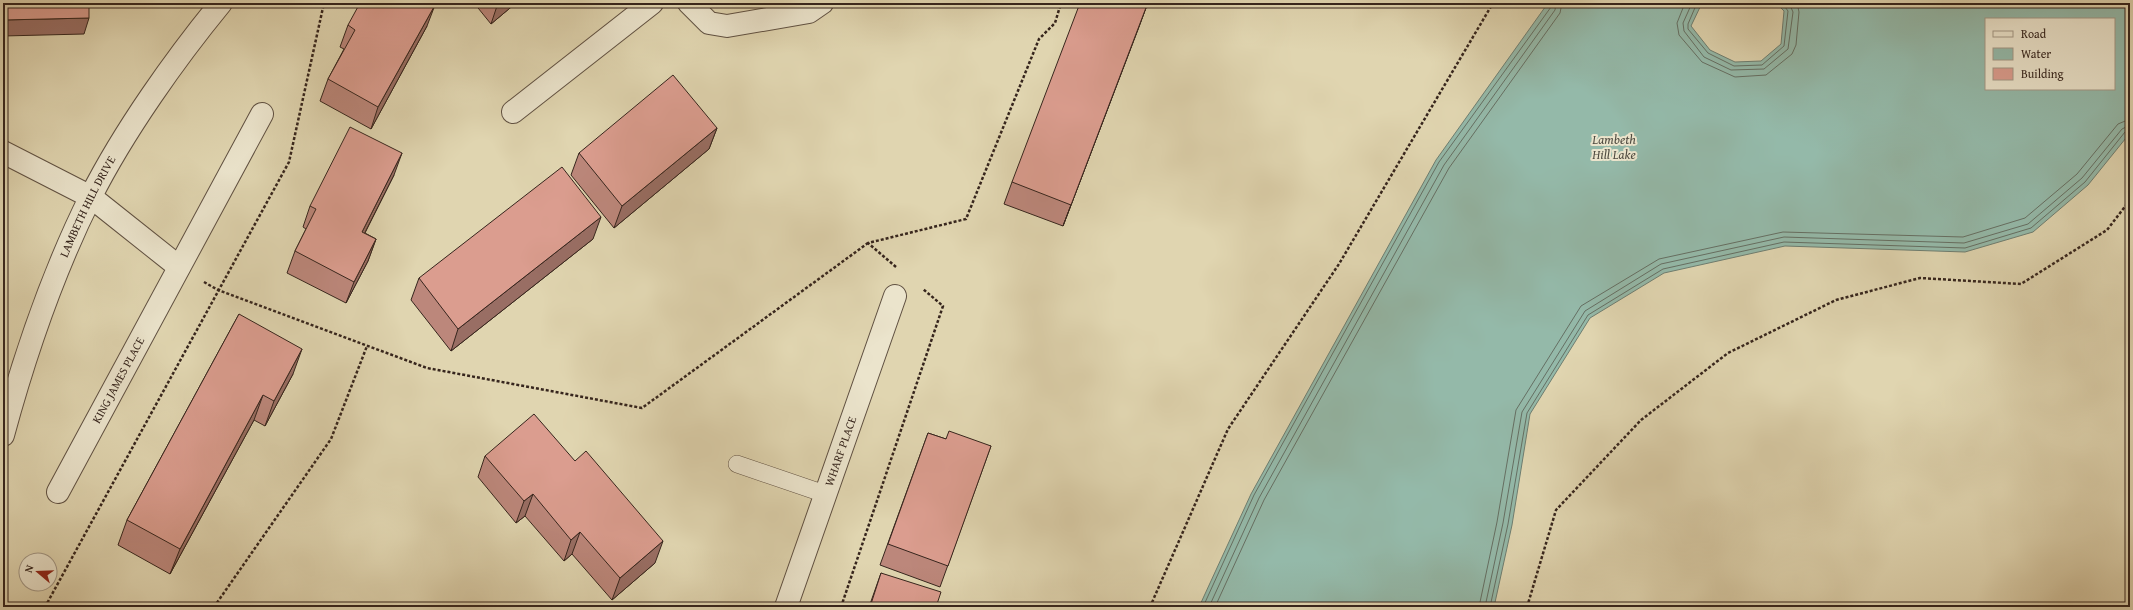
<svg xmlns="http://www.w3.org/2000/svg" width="2133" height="610" font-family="'Gentium Book Plus',serif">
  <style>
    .water { fill: #94b9a9; stroke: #6e7e71; fill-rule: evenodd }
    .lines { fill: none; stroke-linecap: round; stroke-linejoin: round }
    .shore { stroke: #656f63; stroke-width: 1 }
    .lane-casing { stroke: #605142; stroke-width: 18 }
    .street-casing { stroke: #605142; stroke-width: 24 }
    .path { stroke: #36251d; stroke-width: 2.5; stroke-dasharray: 3 2; stroke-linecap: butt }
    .lane { stroke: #ebe4cc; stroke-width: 17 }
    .street { stroke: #ebe4cc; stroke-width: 22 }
    .wall { fill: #bc877b; stroke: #36251d }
    .shaded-wall { fill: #996e64; stroke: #36251d }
    .building { fill: #db9d8f; stroke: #36251d }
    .labels { text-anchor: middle; stroke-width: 4; stroke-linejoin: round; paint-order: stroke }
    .street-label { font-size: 12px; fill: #36251d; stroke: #ebe4cc }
    .water-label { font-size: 13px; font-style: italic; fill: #4e4a40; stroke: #ebe4cc }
  </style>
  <rect width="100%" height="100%" fill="#e0d5b0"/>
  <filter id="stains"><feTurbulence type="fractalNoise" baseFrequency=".005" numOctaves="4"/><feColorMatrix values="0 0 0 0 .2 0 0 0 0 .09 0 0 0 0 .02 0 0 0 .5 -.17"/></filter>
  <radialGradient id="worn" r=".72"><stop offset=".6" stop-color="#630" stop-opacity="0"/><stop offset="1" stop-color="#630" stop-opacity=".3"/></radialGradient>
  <!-- water -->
  <path class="water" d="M 1548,3 L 1702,3 L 1691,26 L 1710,50 L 1735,62 L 1761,61 L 1781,44 L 1784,11 L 1776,3 L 2130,3 L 2130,133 L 2088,185 L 2033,232 L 1965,252 L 1785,246 L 1664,273 L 1590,318 L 1530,414 L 1512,525 L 1494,607 L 1199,607 L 1251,494 L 1436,160 ZM 1986,19 L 2114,19 L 2114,89 L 1986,89 Z"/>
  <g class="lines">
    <!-- shore -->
    <g class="shore">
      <path d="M 1685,3 L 1677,23 L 1679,35 L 1702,62 L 1735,77 L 1766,75 L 1792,54 L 1796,45 L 1799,12 L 1797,3"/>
      <path d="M 1692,3 L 1683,23 L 1684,31 L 1704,57 L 1731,70 L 1764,69 L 1788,49 L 1793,12 L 1789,3"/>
      <path d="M 1697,3 L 1688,24 L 1688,29 L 1708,53 L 1734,66 L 1762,65 L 1784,46 L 1788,11 L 1782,3"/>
      <path d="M 1203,607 L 1254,495 L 1439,162 L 1551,7 L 1551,3"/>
      <path d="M 1209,607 L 1259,498 L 1444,165 L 1555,10 L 1556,3"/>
      <path d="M 1215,607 L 1264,500 L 1449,168 L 1560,13 L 1562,3"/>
      <path d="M 1479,607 L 1497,522 L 1516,410 L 1581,306 L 1659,259 L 1783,232 L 1963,237 L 2025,218 L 2077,174 L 2118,124 L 2130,119"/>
      <path d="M 1485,607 L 1503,523 L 1522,412 L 1585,311 L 1661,264 L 1784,237 L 1964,243 L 2028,224 L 2082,178 L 2122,129 L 2130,125"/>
      <path d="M 1490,607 L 1508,524 L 1527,413 L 1588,315 L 1663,269 L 1784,242 L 1965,248 L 2031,228 L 2085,182 L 2125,132 L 2130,130"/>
    </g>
    <!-- lane casing -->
    <g class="lane-casing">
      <path id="lane" d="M 737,464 L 825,494"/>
    </g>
    <!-- street casing -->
    <g class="street-casing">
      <g id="street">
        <path d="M 689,3 L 709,23 L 727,26 L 809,12 L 822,3"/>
        <path d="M 513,112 L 652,3"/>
        <path d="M 3,152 L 91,197 L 179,267"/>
        <path id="s1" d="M 3,435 C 25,354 53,272 91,196 C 124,131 175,59 221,3"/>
        <path id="s2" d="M 58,492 L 262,114"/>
        <path id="s3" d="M 786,607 L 895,296"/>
      </g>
    </g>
    <!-- path -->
    <g class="path">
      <path d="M 896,267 L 868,243 L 966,219 L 1039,39 L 1055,23 L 1061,3"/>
      <path d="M 204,282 L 218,290 L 427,368 L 642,408 L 868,243"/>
      <path d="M 45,607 L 289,162 L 324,3"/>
      <path d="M 214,607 L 331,439 L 367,346"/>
      <path d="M 841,607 L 943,306 L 923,289"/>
      <path d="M 1150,607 L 1228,429 L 1339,264 L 1493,3"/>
      <path d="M 1527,607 L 1556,510 L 1641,420 L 1728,353 L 1836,300 L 1920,278 L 2021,284 L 2107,230 L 2130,200"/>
    </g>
    <!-- lane -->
    <use href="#lane" class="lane"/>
    <!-- street -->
    <use href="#street" class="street"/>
  </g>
  <!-- wall -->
  <g class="wall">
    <path d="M 474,3 L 516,3 L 491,24 Z"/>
    <path d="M 1147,5 L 1063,226 L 1004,204 L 1012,182 Z"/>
    <path d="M 348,25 L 427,26 L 371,129 L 320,101 L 328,79 L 344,49 L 340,47 Z"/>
    <path d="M 717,128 L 709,149 L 614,228 L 571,175 L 579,153 Z"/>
    <path d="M 394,175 L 365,233 L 376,239 L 368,261 L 346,303 L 287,273 L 295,251 L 306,229 L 303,227 L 310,206 Z"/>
    <path d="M 593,239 L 451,351 L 411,300 L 419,278 Z"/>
    <path d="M 239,314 L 293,374 L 265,426 L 254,420 L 170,574 L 118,545 L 127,520 Z"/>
    <path d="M 928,433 L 946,439 L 991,446 L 940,587 L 880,565 Z"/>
    <path d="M 485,456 L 655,563 L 612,600 L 572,554 L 564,561 L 525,516 L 516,523 L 478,477 Z"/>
    <path d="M 881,573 L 936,607 L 869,607 Z"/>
  </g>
  <!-- shaded-wall -->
  <g class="shaded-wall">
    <path d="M 498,3 L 516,3 L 491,24 Z"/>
    <path d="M 435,5 L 427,26 L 371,129 L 378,107 Z"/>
    <path d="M 1147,5 L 1139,27 L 1063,226 L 1071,205 Z"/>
    <path d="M 89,18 L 84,34 L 3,36 L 3,20 Z"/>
    <path d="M 717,128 L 709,149 L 614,228 L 622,206 Z"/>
    <path d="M 402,153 L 394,175 L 354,254 L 362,232 Z"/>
    <path d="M 601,217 L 593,239 L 451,351 L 458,329 Z"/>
    <path d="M 376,239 L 368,261 L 346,303 L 354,282 Z"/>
    <path d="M 302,349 L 293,374 L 265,426 L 274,401 Z"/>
    <path d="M 263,395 L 254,420 L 170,574 L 180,549 Z"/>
    <path d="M 533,494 L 525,516 L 516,523 L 524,501 Z"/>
    <path d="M 580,532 L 572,554 L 564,561 L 571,540 Z"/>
    <path d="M 663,541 L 655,563 L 612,600 L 620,578 Z"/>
  </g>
  <!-- building -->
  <g class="building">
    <path d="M 3,3 L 89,3 L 89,18 L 3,20 Z"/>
    <path d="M 360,3 L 432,3 L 435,5 L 378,107 L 328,79 L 355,30 L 348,25 Z"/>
    <path d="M 1080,3 L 1141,3 L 1147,5 L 1071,205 L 1012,182 Z"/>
    <path d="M 673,75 L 717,128 L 622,206 L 579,153 Z"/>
    <path d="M 350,127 L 402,153 L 362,232 L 376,239 L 354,282 L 295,251 L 316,209 L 310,206 Z"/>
    <path d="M 562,167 L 601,217 L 458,329 L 419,278 Z"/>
    <path d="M 239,314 L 302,349 L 274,401 L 263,395 L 180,549 L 127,520 Z"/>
    <path d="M 534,414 L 575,461 L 586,451 L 663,541 L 620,578 L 580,532 L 571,540 L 533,494 L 524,501 L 485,456 Z"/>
    <path d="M 949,431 L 991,446 L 948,566 L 888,544 L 928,433 L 946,439 Z"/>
    <path d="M 881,573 L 941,592 L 936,607 L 870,607 Z"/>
  </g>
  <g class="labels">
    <!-- street labels -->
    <g class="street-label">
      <text dy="4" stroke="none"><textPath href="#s1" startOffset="244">LAMBETH HILL DRIVE</textPath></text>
      <text dy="4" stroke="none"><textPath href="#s2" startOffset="127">KING JAMES PLACE</textPath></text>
      <text dy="4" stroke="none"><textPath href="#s3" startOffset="165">WHARF PLACE</textPath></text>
    </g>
    <!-- water labels -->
    <g class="water-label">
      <text x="1614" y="144">Lambeth<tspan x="1614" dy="15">Hill Lake</tspan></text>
    </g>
  </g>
  <!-- margin -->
  <rect width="2133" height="610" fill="none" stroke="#e0d5b0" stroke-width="16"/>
  <rect x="4" y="4" width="2125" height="602" fill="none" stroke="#36251d" stroke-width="2"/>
  <rect x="8" y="8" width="2117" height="594" fill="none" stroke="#36251d"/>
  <!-- legend -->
  <rect x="1985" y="18" width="130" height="72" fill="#ebe4cc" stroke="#a39886"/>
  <rect x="1993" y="31" width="20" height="6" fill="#ebe4cc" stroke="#a39886"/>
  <text x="2021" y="38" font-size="12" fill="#36251d">Road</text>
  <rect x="1993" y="48" width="20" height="12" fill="#94b9a9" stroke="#a39886"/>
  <text x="2021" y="58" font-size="12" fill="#36251d">Water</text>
  <rect x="1993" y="68" width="20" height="12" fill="#db9d8f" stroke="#a39886"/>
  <text x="2021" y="78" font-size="12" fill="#36251d">Building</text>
  <!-- north arrow -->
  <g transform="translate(38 572) rotate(289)"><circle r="19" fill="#ebe4cc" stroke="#a39886"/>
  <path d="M0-3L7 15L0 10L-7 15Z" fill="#8f2418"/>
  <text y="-6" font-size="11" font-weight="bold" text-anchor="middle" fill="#36251d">N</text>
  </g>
  <rect width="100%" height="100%" filter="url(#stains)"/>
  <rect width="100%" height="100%" fill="url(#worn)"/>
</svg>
